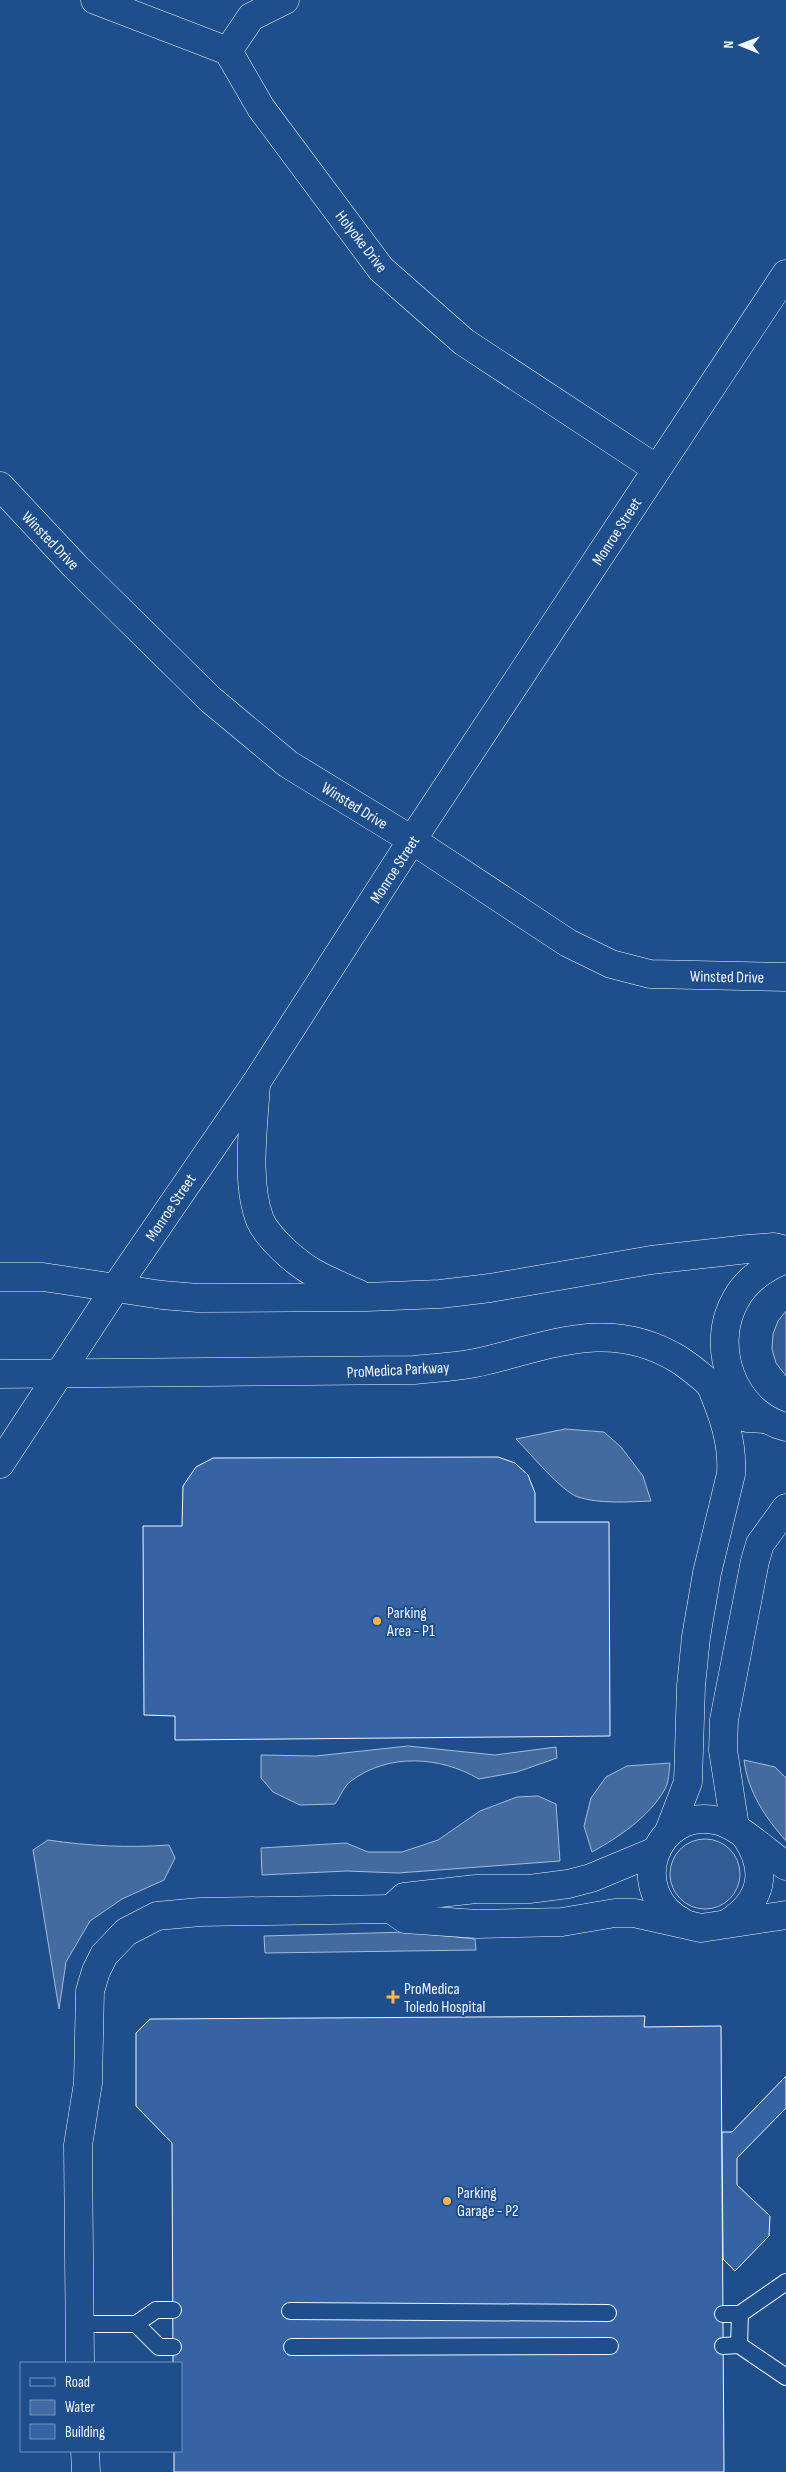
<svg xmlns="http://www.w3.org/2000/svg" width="786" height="2472" font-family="'Sofia Sans Condensed',sans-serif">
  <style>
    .built { fill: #305b95; stroke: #a8bbd7 }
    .water { fill: #446ba0; stroke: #a8bbd7 }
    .building { fill: #3563a3; stroke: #f2f6ff }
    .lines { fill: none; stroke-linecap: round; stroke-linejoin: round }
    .lane-casing { stroke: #f2f6ff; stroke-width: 18 }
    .street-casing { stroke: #f2f6ff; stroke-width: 29 }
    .secondary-casing { stroke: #f2f6ff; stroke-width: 29 }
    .primary-casing { stroke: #f2f6ff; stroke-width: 29 }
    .lane { stroke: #1f4e8c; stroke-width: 16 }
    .street { stroke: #1f4e8c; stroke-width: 28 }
    .secondary { stroke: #1f4e8c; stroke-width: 28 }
    .primary { stroke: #1f4e8c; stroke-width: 28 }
    .poi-dot { fill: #ffb74d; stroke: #1f4e8c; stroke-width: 2 }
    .labels { text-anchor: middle; stroke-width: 4; stroke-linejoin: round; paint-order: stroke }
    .street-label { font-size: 16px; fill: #f2f6ff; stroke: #1f4e8c }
    .poi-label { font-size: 16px; fill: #f2f6ff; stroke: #1f4e8c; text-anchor: start }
  </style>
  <rect width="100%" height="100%" fill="#1f4e8c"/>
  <!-- built -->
  <g class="built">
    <path d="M 786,1311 L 786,1376 L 776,1363 L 772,1349 L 773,1334 L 778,1321 Z"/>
    <circle cx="705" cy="1874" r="35"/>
  </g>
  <!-- water -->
  <g class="water">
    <path d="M 565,1429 L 604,1432 L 621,1447 L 643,1476 L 651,1501 C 629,1502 599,1504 578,1497 C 561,1491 530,1453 516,1439 Z"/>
    <path d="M 408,1746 L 495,1755 L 556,1747 L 557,1758 L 517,1772 L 479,1779 C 440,1756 388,1753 351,1781 C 344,1786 340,1797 335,1804 L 300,1805 L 273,1792 L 261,1778 L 261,1755 L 316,1756 Z"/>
    <path d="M 744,1760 L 775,1767 L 786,1778 L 786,1841 C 765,1817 748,1792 744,1760 Z"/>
    <path d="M 670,1763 C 669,1771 669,1782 665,1789 C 649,1817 619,1837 592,1852 L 584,1826 L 591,1798 L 606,1777 L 627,1766 Z"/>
    <path d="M 538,1796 L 556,1804 L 560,1861 L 398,1873 L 347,1871 L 262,1875 L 261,1848 L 346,1843 L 368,1852 L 402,1852 L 438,1840 L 480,1811 L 517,1797 Z"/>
    <path d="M 48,1840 C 89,1846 128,1848 169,1845 L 175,1858 L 164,1880 L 122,1899 L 90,1921 L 66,1962 L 59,2009 L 33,1850 Z"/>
    <path d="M 408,1932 L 475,1939 L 476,1950 L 265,1953 L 264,1936 Z"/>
  </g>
  <!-- building -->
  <g class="building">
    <path d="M 498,1457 L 515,1463 L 528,1475 L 535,1493 L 535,1522 L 609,1522 L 610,1736 L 175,1740 L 175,1716 L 144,1715 L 143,1526 L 182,1526 L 183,1486 L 196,1467 L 213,1458 Z"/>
    <path d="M 645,2016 L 644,2027 L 721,2026 L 724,2472 L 174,2472 L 174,2451 L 181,2451 L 181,2363 L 173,2363 L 172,2143 L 136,2106 L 136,2033 L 150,2019 Z"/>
    <path d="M 786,2076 L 786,2108 L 737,2158 L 737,2185 L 770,2216 L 769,2236 L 735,2271 L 723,2259 L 722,2132 L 732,2132 Z"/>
  </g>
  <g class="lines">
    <!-- lane casing -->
    <g class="lane-casing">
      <g id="lane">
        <path d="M 290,2311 L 608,2313"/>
        <path d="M 723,2314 L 740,2314 L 786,2282"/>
        <path d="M 79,2324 L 136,2324"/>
        <path d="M 739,2345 L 740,2314"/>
        <path d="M 723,2346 L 739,2345 L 786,2377"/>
        <path d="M 173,2347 L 159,2347 L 136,2324 L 156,2310 L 173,2310"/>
        <path d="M 292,2347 L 610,2346"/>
      </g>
    </g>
    <!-- street casing -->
    <g class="street-casing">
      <g id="street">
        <path d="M 95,0 L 228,51 L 261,108 L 381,269 L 464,342 L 657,469"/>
        <path d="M 228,51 L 251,17 L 285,0"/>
        <path d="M 0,486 L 75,566 L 211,700 L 288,764 L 412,840 L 568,943 L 611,964 L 650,974 L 786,977"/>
        <path d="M 735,1827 L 723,1750 L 724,1720 L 755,1561 L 760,1544 L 786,1508"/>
        <path d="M 668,1834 L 688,1782 L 691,1686 L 696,1637 L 707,1573 L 731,1474 C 733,1442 723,1414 710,1384"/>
        <path d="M 391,1909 L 404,1897 L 476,1889 L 529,1889 L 568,1884 L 591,1878 L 656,1851"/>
        <path d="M 684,1923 C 624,1893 655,1805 719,1821 C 738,1825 769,1854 786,1866"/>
        <path d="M 728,1923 C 762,1901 769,1871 746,1837"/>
        <path d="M 80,2363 L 78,2145 L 88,2083 L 90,1991 L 96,1971 L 104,1955 L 126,1932 L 157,1916 L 200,1912 L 391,1909 L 405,1919 L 477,1924 L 562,1922 L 615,1913 L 634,1913 L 701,1928 L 786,1915"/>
        <path d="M 85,2451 L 86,2472"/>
      </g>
    </g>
    <!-- secondary casing -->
    <g class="secondary-casing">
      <g id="secondary">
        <path d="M 256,1083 C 254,1124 245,1181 260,1220 C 268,1238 296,1263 314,1273 C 328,1281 344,1287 359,1294"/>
        <path d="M 786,1259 C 766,1267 747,1279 736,1299 C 709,1345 732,1413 786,1427"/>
        <path d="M 0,1277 L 43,1277 L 162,1295 L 198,1298 L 367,1297 L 440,1294 L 490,1288 L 651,1260 L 748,1249 L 774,1247 L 786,1250"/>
        <path d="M 0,1374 L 414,1370 C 434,1368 455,1367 475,1363 C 546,1348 607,1316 678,1359 C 703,1375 725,1398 747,1418 L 766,1419"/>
      </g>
    </g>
    <!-- primary casing -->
    <g class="primary-casing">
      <path id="primary" d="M 0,1464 L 116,1287 L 256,1083 L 412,840 L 786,274"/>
    </g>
    <!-- lane -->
    <use href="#lane" class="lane"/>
    <!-- street -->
    <use href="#street" class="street"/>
    <!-- secondary -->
    <use href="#secondary" class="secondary"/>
    <!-- primary -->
    <use href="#primary" class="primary"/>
  </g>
  <!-- markers -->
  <g class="poi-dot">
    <circle cx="377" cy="1621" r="5"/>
    <path d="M390.5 1989.5h5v5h5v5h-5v5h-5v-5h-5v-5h5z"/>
    <circle cx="447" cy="2201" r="5"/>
  </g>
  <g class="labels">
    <!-- street labels -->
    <g class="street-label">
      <text transform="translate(362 241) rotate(52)" y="6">Holyoke Drive</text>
      <text transform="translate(616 531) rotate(-57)" y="6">Monroe Street</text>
      <text transform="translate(51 540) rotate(46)" y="6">Winsted Drive</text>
      <text transform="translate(355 805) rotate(32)" y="6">Winsted Drive</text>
      <text transform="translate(394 869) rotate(-57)" y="6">Monroe Street</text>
      <text transform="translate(727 976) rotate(1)" y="6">Winsted Drive</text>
      <text transform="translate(170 1207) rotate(-56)" y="6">Monroe Street</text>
      <text transform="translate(398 1369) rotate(-3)" y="6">ProMedica Parkway</text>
    </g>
    <!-- poi labels -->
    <g class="poi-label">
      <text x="387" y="1618">Parking<tspan x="387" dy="18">Area - P1</tspan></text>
      <text x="404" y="1994">ProMedica<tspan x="404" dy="18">Toledo Hospital</tspan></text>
      <text x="457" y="2198">Parking<tspan x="457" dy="18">Garage - P2</tspan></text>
    </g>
  </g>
  <!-- legend -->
  <rect x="20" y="2362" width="162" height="90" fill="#1f4e8c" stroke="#7391ba"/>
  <rect x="30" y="2378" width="25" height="8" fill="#1f4e8c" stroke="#7391ba"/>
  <text x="65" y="2387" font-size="15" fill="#f2f6ff">Road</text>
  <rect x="30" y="2400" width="25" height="15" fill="#446ba0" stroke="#7391ba"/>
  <text x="65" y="2412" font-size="15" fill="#f2f6ff">Water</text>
  <rect x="30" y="2424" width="25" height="15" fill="#3563a3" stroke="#7391ba"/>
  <text x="65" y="2437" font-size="15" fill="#f2f6ff">Building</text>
  <!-- north arrow -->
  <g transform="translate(741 45) rotate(271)" stroke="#1f4e8c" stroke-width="4" paint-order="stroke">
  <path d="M0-4L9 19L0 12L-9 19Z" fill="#f2f6ff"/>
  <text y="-8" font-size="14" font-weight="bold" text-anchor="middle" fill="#f2f6ff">N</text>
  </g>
</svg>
